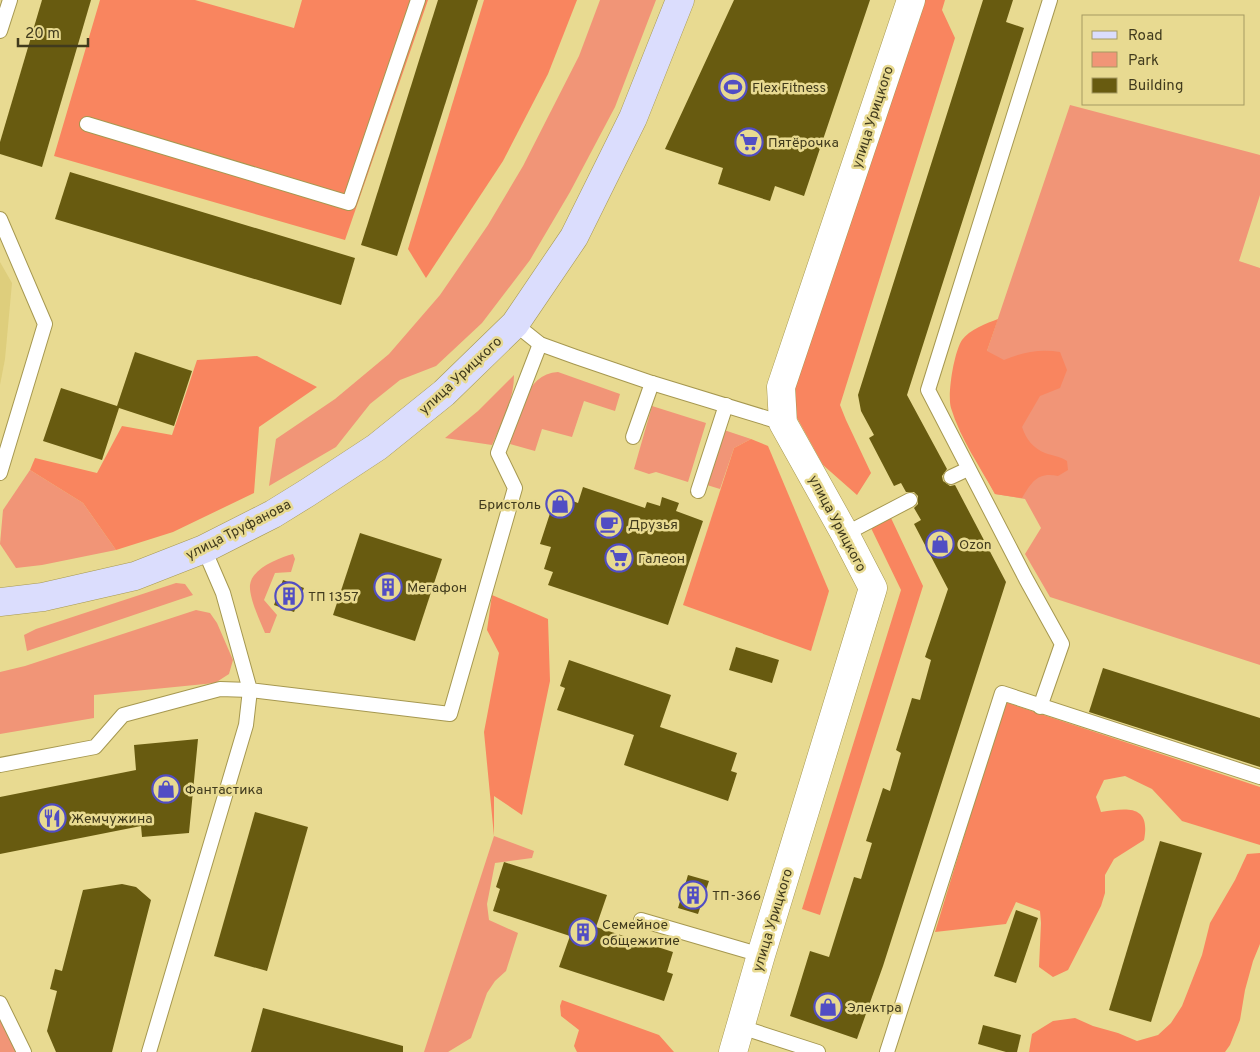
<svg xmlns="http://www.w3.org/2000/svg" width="1260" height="1052" font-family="Overpass,sans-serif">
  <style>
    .built { fill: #dece7c }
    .green { fill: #f19577 }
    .forest { fill: #f9855f }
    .building { fill: #685b10 }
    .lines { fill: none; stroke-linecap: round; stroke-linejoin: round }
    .lane-casing { stroke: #a69850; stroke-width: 16 }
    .street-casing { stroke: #a69850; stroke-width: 29 }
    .secondary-casing { stroke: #a69850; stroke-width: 29 }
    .lane { stroke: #fff; stroke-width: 14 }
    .street { stroke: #fff; stroke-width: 28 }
    .secondary { stroke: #dbddfd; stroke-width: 28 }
    .labels { text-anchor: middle; stroke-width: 5; stroke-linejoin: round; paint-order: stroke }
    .poi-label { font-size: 14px; fill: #413b1d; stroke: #e8da91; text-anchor: start }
    .street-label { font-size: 14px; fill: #413b1d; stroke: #e8da91 }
  </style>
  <rect width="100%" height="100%" fill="#e8da91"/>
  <!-- built -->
  <path class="built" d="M 0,262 L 12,283 L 5,359 L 0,385 Z"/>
  <!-- green -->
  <g class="green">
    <path d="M 600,0 L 656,0 L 615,107 L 570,192 L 530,260 L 482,323 L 436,366 L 400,380 L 370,404 L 336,447 L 269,486 L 276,439 L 335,399 L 389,354 L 440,295 L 488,225 L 523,166 L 579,56 Z"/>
    <path d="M 1070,105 L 1260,155 L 1260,195 L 1239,261 L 1260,268 L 1260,665 L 1050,597 L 1025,554 L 1041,528 L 1025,499 L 995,494 L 960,431 Z"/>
    <path d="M 558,372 L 620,394 L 615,411 L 584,401 L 572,437 L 542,429 L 535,451 L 510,444 C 519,417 524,374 558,372 Z"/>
    <path d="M 514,375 C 514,400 502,422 492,445 L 445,438 L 478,411 Z"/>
    <path d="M 652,406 L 706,423 L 688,482 L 656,472 L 649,474 L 634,469 Z"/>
    <path d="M 724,430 L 751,439 L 734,448 L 720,489 L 707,485 Z"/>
    <path d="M 30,470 L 83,503 L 116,550 L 42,565 L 16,568 L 0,544 L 3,510 Z"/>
    <path d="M 293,554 L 295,559 L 291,572 L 275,573 L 264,600 L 277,615 L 270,633 L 265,633 C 260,621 249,598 250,585 C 252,568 279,558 293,554 Z"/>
    <path d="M 176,583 L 185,584 L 193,595 L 27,651 L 24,635 L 36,629 Z"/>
    <path d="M 196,610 L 210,613 L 217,623 L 233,660 L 229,674 L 215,683 L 94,695 L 94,718 L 0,734 L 0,672 L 25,666 Z"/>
    <path d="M 494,836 L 534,851 L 532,858 L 495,863 L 487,904 L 489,920 L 518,933 L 506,971 L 495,981 L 487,993 L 471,1038 L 448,1052 L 424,1052 Z"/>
    <path d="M 0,1015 L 18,1052 L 0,1052 Z"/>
  </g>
  <!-- forest -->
  <g class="forest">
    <path d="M 100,0 L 195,0 L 294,28 L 302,0 L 428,0 L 345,240 L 54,156 Z"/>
    <path d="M 484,0 L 577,0 L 548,74 L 503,161 L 426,278 L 408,249 Z"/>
    <path d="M 922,0 L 945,0 L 942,10 L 955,38 L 840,405 L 846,420 L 871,473 L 857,495 L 823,465 L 796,416 L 795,388 Z"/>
    <path d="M 998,319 L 987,351 L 1004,360 C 1023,352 1040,349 1060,352 L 1067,370 L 1060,388 L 1040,396 L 1022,427 C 1026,439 1033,448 1045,453 C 1053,456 1059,456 1067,461 L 1068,470 L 1058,476 C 1037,472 1032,482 1022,498 L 995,494 C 980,467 960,438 951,408 C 947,395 954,352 962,340 C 969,330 987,323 998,319 Z"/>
    <path d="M 257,356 L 317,387 L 259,427 L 254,493 L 173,532 L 116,550 L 83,503 L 30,470 L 35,458 L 97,473 L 122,426 L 172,435 L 197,360 Z"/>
    <path d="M 751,439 L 768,446 L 829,591 L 811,651 L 683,605 L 734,448 Z"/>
    <path d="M 891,518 L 923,586 L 820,915 L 802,909 L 901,590 L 871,528 Z"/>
    <path d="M 492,595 L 548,619 L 550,681 L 522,815 L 494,796 L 494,836 L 484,732 L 499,653 L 487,630 Z"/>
    <path d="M 1005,702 L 1260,787 L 1260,845 L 1182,821 L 1152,789 L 1125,776 L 1104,780 L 1096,797 L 1101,812 C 1127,808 1151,804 1144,840 L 1114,859 L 1105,875 L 1105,893 L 1101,906 L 1068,970 L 1053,977 L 1039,967 L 1041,923 L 1040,911 L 1016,902 L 1006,924 L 935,932 Z"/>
    <path d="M 1260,853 L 1260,944 L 1253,961 L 1245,990 L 1240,1020 L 1230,1045 L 1225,1052 L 1029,1052 L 1032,1034 L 1053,1021 L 1075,1018 L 1093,1026 L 1118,1033 L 1137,1041 L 1158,1035 L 1171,1023 L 1182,1006 L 1202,955 L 1210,923 L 1235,880 L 1247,854 Z"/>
    <path d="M 562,1000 L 659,1035 L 674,1052 L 577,1052 L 574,1046 L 579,1030 L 561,1016 L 560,1006 Z"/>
  </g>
  <!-- building -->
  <g class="building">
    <path d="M 42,0 L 91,0 L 42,167 L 0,154 L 0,142 Z"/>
    <path d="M 438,0 L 478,0 L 397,256 L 361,245 Z"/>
    <path d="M 734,0 L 870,0 L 804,196 L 775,186 L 770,201 L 718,184 L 723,168 L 665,149 Z"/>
    <path d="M 983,0 L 1013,0 L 1006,22 L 1024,28 L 907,395 L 947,469 L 942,476 L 943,481 L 950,486 L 955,485 L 1006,582 L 883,966 L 857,1039 L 790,1016 L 810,951 L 829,957 L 854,877 L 861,879 L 872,843 L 866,841 L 883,788 L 890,791 L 901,753 L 896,750 L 912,698 L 920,700 L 931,660 L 925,657 L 948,589 L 914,524 L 921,520 L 914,508 L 918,504 L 918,496 L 914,492 L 906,492 L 901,483 L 894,486 L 869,438 L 874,435 L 861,411 L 858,395 Z"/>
    <path d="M 70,172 L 355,258 L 341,305 L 55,219 Z"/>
    <path d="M 135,352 L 192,371 L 174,426 L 119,408 L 102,460 L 43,441 L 61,388 L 117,406 Z"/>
    <path d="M 583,487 L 645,508 L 647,502 L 660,506 L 662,497 L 679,503 L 676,511 L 703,521 L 668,625 L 548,585 L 553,572 L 544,569 L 551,547 L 540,544 L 556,495 L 578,503 Z"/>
    <path d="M 360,533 L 442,559 L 415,641 L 333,615 Z"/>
    <path d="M 283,580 L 304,588 L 294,612 L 274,605 Z"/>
    <path d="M 736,647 L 779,660 L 772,683 L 729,670 Z"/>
    <path d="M 569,660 L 671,695 L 660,727 L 737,753 L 731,771 L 737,773 L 728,801 L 624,765 L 634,735 L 557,710 L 565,688 L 560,686 Z"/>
    <path d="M 1103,668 L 1260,718 L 1260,767 L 1089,712 Z"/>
    <path d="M 198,739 L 189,833 L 142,837 L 141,826 L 0,854 L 0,797 L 136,770 L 134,745 Z"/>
    <path d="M 255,812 L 308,827 L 267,971 L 214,956 Z"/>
    <path d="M 1160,841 L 1202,853 L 1151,1022 L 1109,1010 Z"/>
    <path d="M 504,862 L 607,895 L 596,927 L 673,952 L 667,972 L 673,974 L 664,1001 L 559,967 L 570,936 L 493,911 L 500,889 L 496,887 Z"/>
    <path d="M 688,875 L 709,881 L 698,914 L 678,908 Z"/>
    <path d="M 122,884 L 136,887 L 151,900 L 112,1052 L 56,1052 L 47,1031 L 57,991 L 50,989 L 55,969 L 62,971 L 83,890 Z"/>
    <path d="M 1016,910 L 1038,918 L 1016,983 L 994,976 Z"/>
    <path d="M 263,1008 L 403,1046 L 403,1052 L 251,1052 Z"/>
    <path d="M 983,1025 L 1021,1035 L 1017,1052 L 1006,1052 L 978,1044 Z"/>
  </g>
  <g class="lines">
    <!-- lane casing -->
    <g class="lane-casing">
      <g id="lane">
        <path d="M 0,31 L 10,0"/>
        <path d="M 87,124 L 349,203 L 418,0"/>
        <path d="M 0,219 L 45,324 L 0,473"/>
        <path d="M 515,324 L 540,344 L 576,357 L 652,383 L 783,423"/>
        <path d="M 633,437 L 652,383"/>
        <path d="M 951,477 L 968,469"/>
        <path d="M 698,491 L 726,405"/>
        <path d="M 845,534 L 910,500"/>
        <path d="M 204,549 L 223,593 L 250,690 L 450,714 L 515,488 L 498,453 L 540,344"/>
        <path d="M 1040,707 L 1062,644 L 1026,579 L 928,390 L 1050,0"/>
        <path d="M 0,765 L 95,747 L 123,715 L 220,689 L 250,690 L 246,725 L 149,1052"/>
        <path d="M 641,920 L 761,955"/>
        <path d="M 0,1003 L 24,1052"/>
        <path d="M 741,1027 L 818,1052"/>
        <path d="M 887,1052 L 1002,693 L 1260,777"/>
      </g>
    </g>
    <!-- street casing -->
    <g class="street-casing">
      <path id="street" d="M 733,1052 L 761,955 L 873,588 L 845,534 L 783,423 L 781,387 L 911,0"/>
    </g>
    <!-- secondary casing -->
    <g class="secondary-casing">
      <path id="secondary" d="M 0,602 L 43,597 L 135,576 L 204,549 L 273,514 L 307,493 L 377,447 L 444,393 L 515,324 L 574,237 L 633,118 L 680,0"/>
    </g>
    <!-- lane -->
    <use href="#lane" class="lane"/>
    <!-- street -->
    <use href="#street" class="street"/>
    <!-- secondary -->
    <use href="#secondary" class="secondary"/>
  </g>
  <!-- icons -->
  <defs>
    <g id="stadium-ring" transform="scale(1.4375)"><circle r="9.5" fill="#e8da91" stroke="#514dc4" stroke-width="1.5"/><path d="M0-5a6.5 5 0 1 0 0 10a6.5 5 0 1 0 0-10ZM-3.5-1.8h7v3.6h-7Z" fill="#514dc4"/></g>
    <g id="supermarket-ring" transform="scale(1.4375)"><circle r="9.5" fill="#e8da91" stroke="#514dc4" stroke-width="1.5"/><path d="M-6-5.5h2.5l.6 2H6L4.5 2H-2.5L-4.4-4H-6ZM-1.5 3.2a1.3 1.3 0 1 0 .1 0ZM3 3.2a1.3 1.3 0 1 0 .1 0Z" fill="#514dc4"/></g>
    <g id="shop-ring" transform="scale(1.4375)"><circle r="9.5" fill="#e8da91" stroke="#514dc4" stroke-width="1.5"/><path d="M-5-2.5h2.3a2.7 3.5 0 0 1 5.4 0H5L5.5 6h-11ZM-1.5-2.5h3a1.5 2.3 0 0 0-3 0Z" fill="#514dc4"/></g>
    <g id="cafe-ring" transform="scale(1.4375)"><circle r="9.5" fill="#e8da91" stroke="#514dc4" stroke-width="1.5"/><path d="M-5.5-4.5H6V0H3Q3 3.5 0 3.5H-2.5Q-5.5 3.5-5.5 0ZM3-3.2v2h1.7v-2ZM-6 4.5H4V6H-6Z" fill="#514dc4"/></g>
    <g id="building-ring" transform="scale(1.4375)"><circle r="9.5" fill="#e8da91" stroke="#514dc4" stroke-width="1.5"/><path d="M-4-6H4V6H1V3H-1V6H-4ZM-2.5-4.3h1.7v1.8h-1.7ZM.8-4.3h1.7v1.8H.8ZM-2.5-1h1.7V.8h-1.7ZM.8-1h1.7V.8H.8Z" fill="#514dc4"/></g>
    <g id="restaurant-ring" transform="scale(1.4375)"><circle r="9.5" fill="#e8da91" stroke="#514dc4" stroke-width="1.5"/><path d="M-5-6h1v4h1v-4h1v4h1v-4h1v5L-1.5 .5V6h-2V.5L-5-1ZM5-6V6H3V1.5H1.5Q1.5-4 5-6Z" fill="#514dc4"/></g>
  </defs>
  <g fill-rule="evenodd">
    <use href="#stadium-ring" x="733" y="87"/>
    <use href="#supermarket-ring" x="749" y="142"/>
    <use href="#shop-ring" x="560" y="504"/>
    <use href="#cafe-ring" x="609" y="524"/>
    <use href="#shop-ring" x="940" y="544"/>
    <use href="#supermarket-ring" x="619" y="558"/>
    <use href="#building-ring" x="388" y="587"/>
    <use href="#building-ring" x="289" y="596"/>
    <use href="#shop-ring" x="166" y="789"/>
    <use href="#restaurant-ring" x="52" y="818"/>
    <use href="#building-ring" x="693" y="895"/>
    <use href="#building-ring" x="583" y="932"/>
    <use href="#shop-ring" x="828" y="1007"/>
  </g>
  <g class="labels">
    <!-- poi labels -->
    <g class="poi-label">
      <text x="752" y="92">Flex Fitness</text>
      <text x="768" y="147">Пятёрочка</text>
      <text x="541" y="509" text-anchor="end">Бристоль</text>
      <text x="628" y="529">Друзья</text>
      <text x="959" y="549">Ozon</text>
      <text x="638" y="563">Галеон</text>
      <text x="407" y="592">Мегафон</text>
      <text x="308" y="601">ТП 1357</text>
      <text x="185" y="794">Фантастика</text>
      <text x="71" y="823">Жемчужина</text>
      <text x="712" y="900">ТП-366</text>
      <text x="602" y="929">Семейное<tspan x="602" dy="16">общежитие</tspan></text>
      <text x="847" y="1012">Электра</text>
    </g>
    <!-- street labels -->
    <g class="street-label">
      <text transform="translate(872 117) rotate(-72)" y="5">улица Урицкого</text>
      <text transform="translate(460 375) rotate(-43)" y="5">улица Урицкого</text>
      <text transform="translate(838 523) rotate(62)" y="5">улица Урицкого</text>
      <text transform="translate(238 529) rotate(-27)" y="5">улица Труфанова</text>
      <text transform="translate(772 920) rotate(-73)" y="5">улица Урицкого</text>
    </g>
  </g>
  <!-- legend -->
  <rect x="1082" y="15" width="162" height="90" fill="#e8da91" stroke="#a59a63"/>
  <rect x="1092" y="31" width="25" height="8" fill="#dbddfd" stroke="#a59a63"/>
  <text x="1128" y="40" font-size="15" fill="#413b1d">Road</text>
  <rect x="1092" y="52" width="25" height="15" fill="#f19577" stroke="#a59a63"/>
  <text x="1128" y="65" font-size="15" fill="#413b1d">Park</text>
  <rect x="1092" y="78" width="25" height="15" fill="#685b10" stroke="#a59a63"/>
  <text x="1128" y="90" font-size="15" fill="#413b1d">Building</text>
  <!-- scale -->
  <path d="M18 38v8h70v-8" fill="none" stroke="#413b1d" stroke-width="2.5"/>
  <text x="25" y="38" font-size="15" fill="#413b1d" stroke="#e8da91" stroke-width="4" paint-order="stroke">20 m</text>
</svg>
